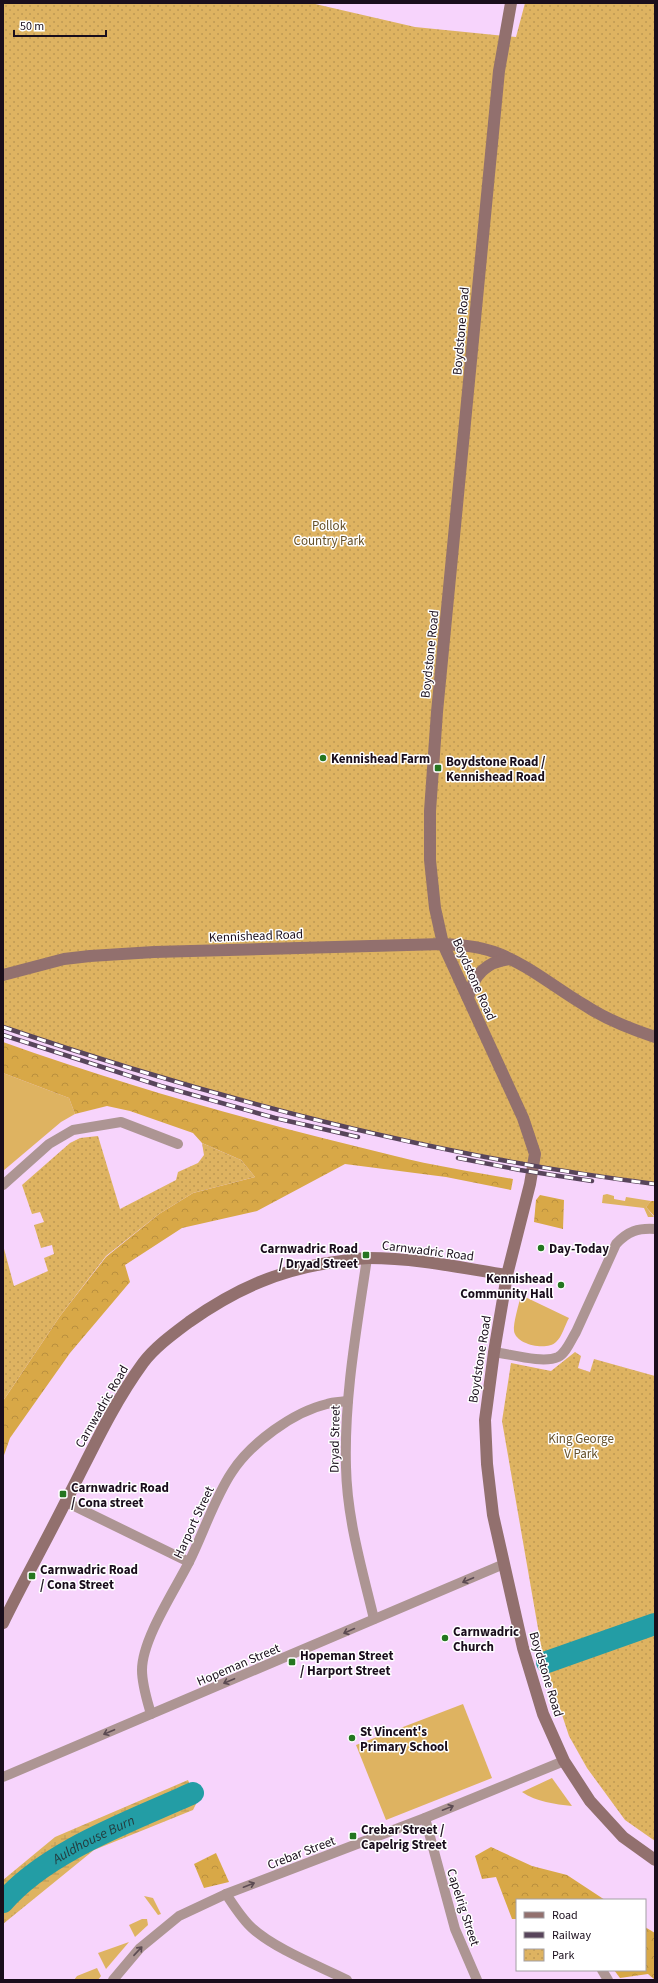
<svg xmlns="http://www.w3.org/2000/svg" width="658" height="1983" font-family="'Source Sans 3',sans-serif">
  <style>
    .grass { fill: #deb361 }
    .forest { fill: url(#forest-crowns) }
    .wetland { fill: url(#wetland-marsh) }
    .park { fill: url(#park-dots) }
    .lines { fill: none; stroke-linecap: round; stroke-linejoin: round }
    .river { stroke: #239da5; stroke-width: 22 }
    .street { stroke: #ad9593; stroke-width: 10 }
    .secondary { stroke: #92706e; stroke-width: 12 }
    .rail-casing { stroke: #58455b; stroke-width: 4.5 }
    .rail { stroke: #fff; stroke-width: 3; stroke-dasharray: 9; stroke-linecap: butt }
    .oneway { stroke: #5c4b52 }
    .poi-dot { fill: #247620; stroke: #fff; stroke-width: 1.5 }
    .labels { text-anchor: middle; stroke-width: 3; stroke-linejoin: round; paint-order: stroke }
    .street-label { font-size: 13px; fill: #1a0e1c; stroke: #fff }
    .park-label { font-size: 13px; fill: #655029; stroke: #fff }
    .poi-label { font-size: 13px; font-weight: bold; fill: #1a0e1c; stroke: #fff; text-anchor: start }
    .water-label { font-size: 14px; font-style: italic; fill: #243d3f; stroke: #fff }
  </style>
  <defs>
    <pattern id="forest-crowns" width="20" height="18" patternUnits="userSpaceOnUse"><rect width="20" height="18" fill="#d8a847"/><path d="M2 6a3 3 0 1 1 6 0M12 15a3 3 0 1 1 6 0" fill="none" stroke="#b98f3e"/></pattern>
    <pattern id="wetland-marsh" width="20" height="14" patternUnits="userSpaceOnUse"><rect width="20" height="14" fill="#deb361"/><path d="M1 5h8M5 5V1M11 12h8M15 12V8" fill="none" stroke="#be9954"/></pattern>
    <pattern id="park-dots" width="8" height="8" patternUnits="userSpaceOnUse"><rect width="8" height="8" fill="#deb361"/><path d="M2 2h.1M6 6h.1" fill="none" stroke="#be9954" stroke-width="1.8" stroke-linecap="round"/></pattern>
  </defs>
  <rect width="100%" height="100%" fill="#f7d4fc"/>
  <!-- grass -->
  <g class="grass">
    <path d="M 3,1073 L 69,1098 L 75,1114 L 61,1122 L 3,1171 Z"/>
    <path d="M 607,1194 L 614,1196 L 614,1199 L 625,1201 L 626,1197 L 651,1201 L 646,1207 L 654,1217 L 648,1217 L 644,1208 L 602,1203 L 603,1195 Z"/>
    <path d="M 521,1295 L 569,1318 C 565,1325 562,1337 556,1342 C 547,1351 516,1345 514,1331 C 513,1323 519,1304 521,1295 Z"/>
    <path d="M 463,1704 L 492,1778 L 386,1820 L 356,1745 Z"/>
    <path d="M 552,1778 L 572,1806 C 554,1804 537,1802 522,1792 Z"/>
    <path d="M 144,1896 L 153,1898 L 161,1914 L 158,1915 Z"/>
    <path d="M 142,1919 L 147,1919 L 148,1925 L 135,1937 L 129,1925 Z"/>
    <path d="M 129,1942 L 106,1969 L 98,1953 Z"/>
    <path d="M 97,1968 L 101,1976 L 98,1980 L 74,1980 L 77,1976 Z"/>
  </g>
  <!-- forest -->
  <g class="forest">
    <path d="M 3,1042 C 131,1088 263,1124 395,1156 C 434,1166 474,1172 513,1179 L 511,1190 L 446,1177 L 345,1164 L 257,1211 L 182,1228 L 125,1265 L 130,1282 L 70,1353 L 10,1438 L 3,1458 L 3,1401 L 60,1316 L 106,1257 L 159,1214 L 193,1193 L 255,1177 L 241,1160 L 202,1143 L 193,1133 L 130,1111 L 107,1106 L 75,1114 L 69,1098 L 3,1073 Z"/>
    <path d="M 540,1195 L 564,1200 L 563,1229 L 534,1222 L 536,1200 Z"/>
    <path d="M 651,1201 L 655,1201 L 655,1217 L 646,1207 Z"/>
    <path d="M 491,1847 L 532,1866 L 567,1875 L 605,1900 L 517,1900 L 517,1919 L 512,1919 L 496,1877 L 482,1879 L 475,1856 Z"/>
    <path d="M 216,1853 L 229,1882 L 204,1888 L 194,1864 Z"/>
    <path d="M 645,1927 L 655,1933 L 655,1980 L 648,1974 L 620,1978 L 614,1970 L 645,1970 Z"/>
  </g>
  <!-- wetland -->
  <path class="wetland" d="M 188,1780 L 197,1802 L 193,1810 L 94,1850 L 3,1924 L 3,1880 L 55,1837 Z"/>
  <!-- park -->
  <g class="park">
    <path d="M 3,3 L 311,3 L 415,27 L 516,37 L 525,3 L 655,3 L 655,1184 C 432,1156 215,1099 3,1027 Z"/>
    <path d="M 98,1136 L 120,1209 L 176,1180 L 178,1172 L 198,1163 L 204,1155 L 202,1143 L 241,1160 L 255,1177 L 193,1193 L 159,1214 L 106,1256 L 60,1316 L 3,1401 L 3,1245 L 14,1286 L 48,1271 L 44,1258 L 54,1254 L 52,1245 L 41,1248 L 34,1225 L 44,1222 L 40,1212 L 32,1214 L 22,1185 L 70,1143 L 80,1138 Z"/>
    <path d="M 575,1352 L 581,1356 L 578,1368 L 590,1372 L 594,1359 L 655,1376 L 655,1841 L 625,1820 L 587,1768 L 569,1736 L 543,1657 L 502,1421 L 511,1363 L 551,1371 Z"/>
  </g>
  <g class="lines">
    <!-- river -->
    <g class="river">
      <path d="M 547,1662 L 655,1624"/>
      <path id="s1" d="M 3,1902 C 48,1850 132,1821 193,1793"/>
    </g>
    <!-- street -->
    <g class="street">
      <path d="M 3,1185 L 49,1144 L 73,1130 L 121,1122 L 178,1144"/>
      <path d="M 367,1258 C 357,1327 344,1397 346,1467 C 347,1519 362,1569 374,1619"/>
      <path d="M 494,1352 C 510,1354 543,1364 558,1357 C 566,1353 571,1340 576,1332 L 616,1244 C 628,1231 638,1228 655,1229"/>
      <path d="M 66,1502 L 189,1562"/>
      <path d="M 151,1714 C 147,1700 142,1685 142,1670 C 142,1639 175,1590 189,1562 C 203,1534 215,1497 232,1472 C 251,1443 293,1412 327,1404 C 333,1402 341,1402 348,1401"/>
      <path d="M 3,1777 L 504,1564"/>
      <path d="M 425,1818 L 455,1929 L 477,1980"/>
      <path d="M 226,1894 C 234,1906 242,1919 252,1928 C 275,1949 319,1966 347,1980"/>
      <path d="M 602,1970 L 608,1980"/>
      <path d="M 113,1980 L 140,1948 L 179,1916 L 226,1894 L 425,1818 L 564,1761"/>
    </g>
    <!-- secondary -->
    <g class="secondary">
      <path d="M 511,3 L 499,71 L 437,712 L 430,811 L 430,860 L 435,908 L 443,944 L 523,1118 L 535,1154 L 530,1184 L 507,1275 L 494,1352 L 485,1420 L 487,1464 L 493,1515 L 523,1648 L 543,1714 L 564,1761 L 590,1801 L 623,1837 L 655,1860"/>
      <path d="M 3,975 L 64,959 L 90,956 L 154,952 L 443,944 C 460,945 477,946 494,952 C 528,964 555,988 586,1006 C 607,1020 631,1029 655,1037"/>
      <path d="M 468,998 C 474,974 486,962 510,959"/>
      <path d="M 3,1623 C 23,1582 45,1543 65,1503 C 90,1455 111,1407 143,1363 C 155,1347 173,1334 189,1322 C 237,1288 283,1268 342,1261 C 351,1260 360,1258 369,1258 C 416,1258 462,1268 507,1275"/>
    </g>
    <!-- rail casing -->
    <g class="rail-casing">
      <g id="rail">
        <path d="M 3,1027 C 215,1099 432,1156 655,1184"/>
        <path d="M 3,1035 L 161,1086 L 275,1118 L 358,1137"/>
        <path d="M 458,1158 L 520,1170 L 592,1181"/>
      </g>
    </g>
    <!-- rail -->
    <use href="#rail" class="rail"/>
  </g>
  <!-- one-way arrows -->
  <defs><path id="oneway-shaft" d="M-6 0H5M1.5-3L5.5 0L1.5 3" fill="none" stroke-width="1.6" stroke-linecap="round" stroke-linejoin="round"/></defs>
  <g class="oneway">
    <use href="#oneway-shaft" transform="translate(468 1580) rotate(157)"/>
    <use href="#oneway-shaft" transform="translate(349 1631) rotate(156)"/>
    <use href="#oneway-shaft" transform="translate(229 1681) rotate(157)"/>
    <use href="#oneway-shaft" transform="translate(109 1732) rotate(157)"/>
    <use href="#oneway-shaft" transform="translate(448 1808) rotate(-22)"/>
    <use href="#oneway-shaft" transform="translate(249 1885) rotate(-21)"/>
    <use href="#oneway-shaft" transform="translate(138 1951) rotate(-47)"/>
  </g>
  <!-- markers -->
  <g class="poi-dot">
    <circle cx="323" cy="758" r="4"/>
    <rect x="434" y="764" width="8" height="8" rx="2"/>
    <circle cx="541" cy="1248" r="4"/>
    <rect x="362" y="1251" width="8" height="8" rx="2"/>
    <circle cx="561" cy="1285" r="4"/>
    <rect x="59" y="1490" width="8" height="8" rx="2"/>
    <rect x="28" y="1572" width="8" height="8" rx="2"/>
    <circle cx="445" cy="1638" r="4"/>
    <rect x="288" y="1658" width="8" height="8" rx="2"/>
    <circle cx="352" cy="1738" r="4"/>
    <rect x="349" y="1832" width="8" height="8" rx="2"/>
  </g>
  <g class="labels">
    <!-- street labels -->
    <g class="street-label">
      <text transform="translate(460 331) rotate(-85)" y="5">Boydstone Road</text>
      <text transform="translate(429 654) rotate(-84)" y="5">Boydstone Road</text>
      <text transform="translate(256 935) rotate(-2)" y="5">Kennishead Road</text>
      <text transform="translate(475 979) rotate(66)" y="5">Boydstone Road</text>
      <text transform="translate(428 1250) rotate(7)" y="5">Carnwadric Road</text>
      <text transform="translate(479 1359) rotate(-81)" y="5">Boydstone Road</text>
      <text transform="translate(101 1406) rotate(-60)" y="5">Carnwadric Road</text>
      <text transform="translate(334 1439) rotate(-89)" y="5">Dryad Street</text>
      <text transform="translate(193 1522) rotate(-65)" y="5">Harport Street</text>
      <text transform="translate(238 1664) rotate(-23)" y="5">Hopeman Street</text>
      <text transform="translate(547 1674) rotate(73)" y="5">Boydstone Road</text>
      <text transform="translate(301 1852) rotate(-21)" y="5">Crebar Street</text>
      <text transform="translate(464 1907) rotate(72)" y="5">Capelrig Street</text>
    </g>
    <!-- park labels -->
    <g class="park-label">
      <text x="329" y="530">Pollok<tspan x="329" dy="15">Country Park</tspan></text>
      <text x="581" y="1443">King George<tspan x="581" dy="15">V Park</tspan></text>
    </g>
    <!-- poi labels -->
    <g class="poi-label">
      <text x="331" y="763">Kennishead Farm</text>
      <text x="446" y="766">Boydstone Road /<tspan x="446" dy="15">Kennishead Road</tspan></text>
      <text x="358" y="1253" text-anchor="end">Carnwadric Road<tspan x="358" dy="15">/ Dryad Street</tspan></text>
      <text x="549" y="1253">Day-Today</text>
      <text x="553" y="1283" text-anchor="end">Kennishead<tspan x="553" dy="15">Community Hall</tspan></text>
      <text x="71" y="1492">Carnwadric Road<tspan x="71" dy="15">/ Cona street</tspan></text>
      <text x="40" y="1574">Carnwadric Road<tspan x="40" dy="15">/ Cona Street</tspan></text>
      <text x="453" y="1636">Carnwadric<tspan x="453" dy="15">Church</tspan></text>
      <text x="300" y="1660">Hopeman Street<tspan x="300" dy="15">/ Harport Street</tspan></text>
      <text x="360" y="1736">St Vincent's<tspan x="360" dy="15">Primary School</tspan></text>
      <text x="361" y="1834">Crebar Street /<tspan x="361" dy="15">Capelrig Street</tspan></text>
    </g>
    <!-- water labels -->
    <g class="water-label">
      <text dy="5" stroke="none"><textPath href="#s1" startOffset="111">Auldhouse Burn</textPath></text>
    </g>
  </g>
  <!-- border -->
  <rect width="658" height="1983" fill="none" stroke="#1a0e1c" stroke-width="8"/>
  <!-- legend -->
  <rect x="516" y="1899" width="130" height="72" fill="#ffffff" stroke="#a39fa4"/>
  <rect x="524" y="1912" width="20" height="6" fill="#92706e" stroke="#a39fa4"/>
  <text x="552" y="1919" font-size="12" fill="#1a0e1c">Road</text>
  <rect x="524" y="1932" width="20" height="6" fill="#58455b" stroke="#a39fa4"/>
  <text x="552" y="1939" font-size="12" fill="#1a0e1c">Railway</text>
  <rect x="524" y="1949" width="20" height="12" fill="url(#park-dots)" stroke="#a39fa4"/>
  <text x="552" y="1959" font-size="12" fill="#1a0e1c">Park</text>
  <!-- scale -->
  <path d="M14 30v6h92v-6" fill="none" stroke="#1a0e1c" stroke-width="2"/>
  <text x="20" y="30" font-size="12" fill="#1a0e1c" stroke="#ffffff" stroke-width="3" paint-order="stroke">50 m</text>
</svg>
